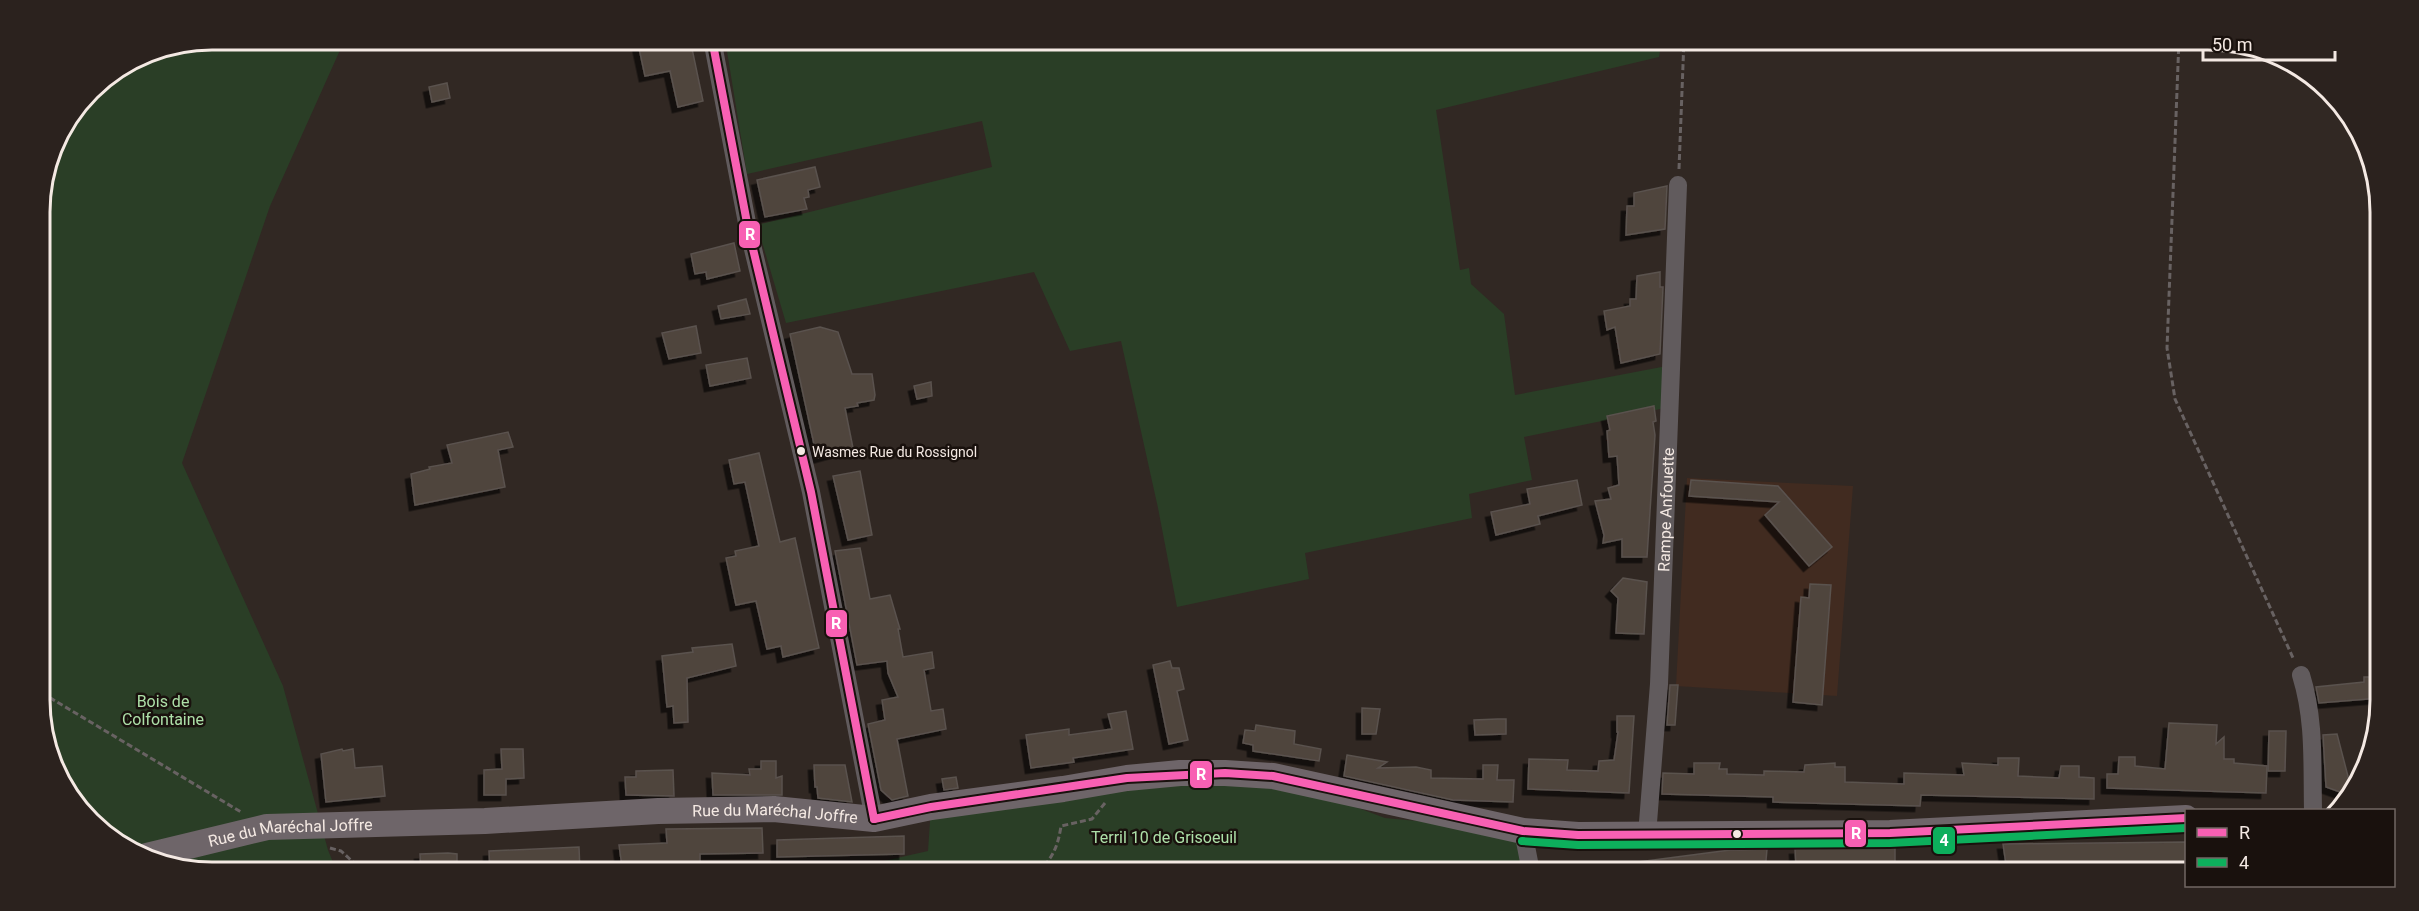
<svg xmlns="http://www.w3.org/2000/svg" width="2419" height="911" font-family="Roboto,sans-serif">
  <style>
    .built { fill: #412b20 }
    .green { fill: #2a3e26 }
    .building { fill: #4f443e; stroke: #5a524e; stroke-width: 1.5; filter: url(#shadow) }
    .lines { fill: none; stroke-linecap: round; stroke-linejoin: round }
    .path { stroke: #686262; stroke-width: 3; stroke-dasharray: 6 3; stroke-linecap: butt }
    .street { stroke: #615b5d; stroke-width: 18 }
    .secondary { stroke: #6e6569; stroke-width: 26 }
    .bus-1-casing { stroke: #19110d; stroke-width: 12 }
    .bus-2-casing { stroke: #19110d; stroke-width: 12 }
    .bus-1 { stroke: #f860b3; stroke-width: 8 }
    .bus-2 { stroke: #0daf5c; stroke-width: 8 }
    .bus-dot { fill: #f4e9e3; stroke: #19110d; stroke-width: 2 }
    .labels { text-anchor: middle; stroke-width: 5; stroke-linejoin: round; paint-order: stroke }
    .bus-label { font-size: 14px; fill: #f4e9e3; stroke: #19110d; text-anchor: start }
    .street-label { font-size: 16px; fill: #f4e9e3; stroke: #19110d }
    .park-label { font-size: 16px; fill: #ade0a8; stroke: #19110d }
    .rim { fill: none; stroke: #f4e9e3; stroke-width: 3 }
    .line-badge { stroke: #19110d; stroke-width: 2 }
    .badge-label { font-size: 16px; text-anchor: middle; font-weight: bold; fill: #fff }
  </style>
  <defs>
    <filter id="shadow"><feDropShadow dx="-5.5" dy="5.5" stdDeviation="0" flood-color="#0009"/></filter>
  </defs>
  <rect width="100%" height="100%" fill="#312823"/>
  <!-- built -->
  <path class="built" d="M 1687,478 L 1853,486 L 1837,696 L 1676,686 Z"/>
  <!-- green -->
  <g class="green">
    <path d="M 212,39 L 345,39 L 270,206 L 182,463 L 283,686 L 328,850 L 337,872 L 212,872 L 157,863 L 82,813 L 42,733 L 39,200 L 57,136 L 98,82 L 146,52 Z"/>
    <path d="M 725,39 L 1662,39 L 1659,57 L 1436,110 L 1460,270 L 1469,268 L 1471,284 L 1504,314 L 1515,395 L 1672,365 L 1670,407 L 1524,437 L 1532,480 L 1469,494 L 1472,518 L 1305,553 L 1309,579 L 1177,607 L 1158,508 L 1121,341 L 1070,351 L 1034,272 L 786,323 L 757,225 L 992,167 L 982,121 L 747,174 Z"/>
    <path d="M 1273,776 L 1385,818 L 1523,831 L 1531,872 L 835,872 L 928,851 L 931,807 Z"/>
  </g>
  <!-- building -->
  <g class="building">
    <path d="M 637,39 L 690,39 L 703,101 L 678,107 L 670,71 L 645,76 Z"/>
    <path d="M 447,83 L 450,98 L 432,102 L 429,87 Z"/>
    <path d="M 815,167 L 820,187 L 808,190 L 809,197 L 804,198 L 807,209 L 765,217 L 757,180 Z"/>
    <path d="M 1667,186 L 1665,229 L 1626,235 L 1627,206 L 1634,206 L 1634,193 Z"/>
    <path d="M 734,243 L 740,271 L 707,279 L 706,272 L 695,274 L 691,254 Z"/>
    <path d="M 1660,272 L 1660,287 L 1663,287 L 1660,354 L 1621,363 L 1615,327 L 1607,330 L 1604,311 L 1630,306 L 1630,299 L 1636,299 L 1637,276 Z"/>
    <path d="M 746,299 L 750,314 L 721,319 L 718,306 Z"/>
    <path d="M 696,326 L 701,353 L 669,359 L 662,333 Z"/>
    <path d="M 820,327 L 838,332 L 852,374 L 872,374 L 875,395 L 874,400 L 857,403 L 858,406 L 845,408 L 853,448 L 817,458 L 790,334 Z"/>
    <path d="M 747,358 L 751,378 L 710,386 L 706,365 Z"/>
    <path d="M 931,382 L 932,396 L 917,399 L 914,386 Z"/>
    <path d="M 1654,406 L 1656,421 L 1653,422 L 1655,435 L 1647,557 L 1622,557 L 1622,539 L 1603,543 L 1604,535 L 1595,501 L 1611,499 L 1608,488 L 1619,485 L 1617,456 L 1609,457 L 1607,431 L 1610,430 L 1607,416 Z"/>
    <path d="M 508,432 L 513,447 L 498,450 L 505,487 L 415,505 L 411,474 L 430,469 L 429,467 L 452,463 L 447,445 Z"/>
    <path d="M 759,453 L 780,542 L 795,538 L 819,648 L 783,657 L 781,646 L 767,649 L 756,601 L 736,605 L 726,558 L 736,556 L 735,551 L 759,546 L 745,482 L 734,484 L 729,460 Z"/>
    <path d="M 860,471 L 872,535 L 848,540 L 833,476 Z"/>
    <path d="M 1577,480 L 1582,505 L 1538,516 L 1540,524 L 1496,535 L 1491,512 L 1530,504 L 1527,489 Z"/>
    <path d="M 1691,480 L 1778,486 L 1832,547 L 1809,566 L 1765,515 L 1779,502 L 1689,496 Z"/>
    <path d="M 860,548 L 870,599 L 890,595 L 900,629 L 898,629 L 903,657 L 932,652 L 934,668 L 924,670 L 931,711 L 943,709 L 946,729 L 897,739 L 908,796 L 892,800 L 881,790 L 868,724 L 885,720 L 882,700 L 898,697 L 888,673 L 887,661 L 857,665 L 835,551 Z"/>
    <path d="M 1623,578 L 1647,582 L 1644,634 L 1616,633 L 1618,598 L 1611,591 Z"/>
    <path d="M 1810,584 L 1831,585 L 1822,705 L 1793,702 L 1801,597 L 1809,598 Z"/>
    <path d="M 732,644 L 736,666 L 687,678 L 688,722 L 674,723 L 673,706 L 667,707 L 662,656 L 693,652 L 692,648 Z"/>
    <path d="M 1170,661 L 1172,668 L 1179,668 L 1184,689 L 1177,691 L 1188,740 L 1169,744 L 1153,665 Z"/>
    <path d="M 2364,677 L 2380,677 L 2380,698 L 2319,703 L 2316,687 L 2364,682 Z"/>
    <path d="M 1670,685 L 1678,685 L 1675,725 L 1667,725 Z"/>
    <path d="M 1362,708 L 1380,709 L 1376,734 L 1362,734 Z"/>
    <path d="M 1126,711 L 1133,749 L 1073,758 L 1074,762 L 1031,768 L 1026,735 L 1069,729 L 1069,735 L 1112,729 L 1108,714 Z"/>
    <path d="M 1617,716 L 1634,716 L 1629,793 L 1528,789 L 1529,759 L 1568,760 L 1567,770 L 1598,771 L 1599,761 L 1614,760 L 1618,732 L 1617,732 Z"/>
    <path d="M 1498,719 L 1506,719 L 1506,734 L 1475,735 L 1474,720 Z"/>
    <path d="M 2169,723 L 2217,725 L 2216,744 L 2224,737 L 2224,759 L 2234,759 L 2234,763 L 2267,766 L 2266,793 L 2107,788 L 2107,774 L 2118,774 L 2119,757 L 2135,757 L 2135,766 L 2165,769 Z"/>
    <path d="M 1256,725 L 1295,731 L 1294,744 L 1321,749 L 1319,761 L 1253,751 L 1253,745 L 1243,743 L 1245,730 L 1255,731 Z"/>
    <path d="M 2269,731 L 2286,731 L 2285,771 L 2268,771 Z"/>
    <path d="M 2337,734 L 2350,784 L 2343,793 L 2326,787 L 2323,735 Z"/>
    <path d="M 342,749 L 343,751 L 353,749 L 355,768 L 382,766 L 385,796 L 326,802 L 321,754 Z"/>
    <path d="M 501,749 L 523,749 L 524,778 L 506,779 L 506,795 L 484,795 L 484,770 L 502,769 Z"/>
    <path d="M 1347,755 L 1387,762 L 1378,768 L 1416,767 L 1431,770 L 1431,778 L 1483,779 L 1483,765 L 1498,765 L 1497,780 L 1514,780 L 1513,802 L 1453,800 L 1344,776 Z"/>
    <path d="M 1998,758 L 2019,758 L 2018,776 L 2059,778 L 2061,766 L 2079,766 L 2079,777 L 2094,778 L 2094,799 L 1921,795 L 1920,806 L 1773,802 L 1773,797 L 1662,794 L 1663,773 L 1694,774 L 1694,763 L 1720,763 L 1719,769 L 1727,769 L 1727,774 L 1764,775 L 1764,771 L 1804,772 L 1805,765 L 1835,763 L 1835,767 L 1845,767 L 1845,782 L 1904,784 L 1904,773 L 1964,775 L 1962,763 L 1998,765 Z"/>
    <path d="M 761,761 L 776,761 L 776,778 L 782,776 L 782,795 L 713,795 L 712,773 L 750,775 L 749,769 L 761,769 Z"/>
    <path d="M 814,765 L 845,765 L 852,802 L 818,798 L 817,787 L 815,787 Z"/>
    <path d="M 673,770 L 674,796 L 626,795 L 625,777 L 636,777 L 636,771 Z"/>
    <path d="M 956,777 L 958,788 L 944,790 L 942,779 Z"/>
    <path d="M 762,828 L 763,853 L 700,854 L 700,872 L 679,872 L 679,870 L 634,872 L 633,866 L 622,867 L 619,845 L 667,843 L 666,829 Z"/>
    <path d="M 904,836 L 904,854 L 777,857 L 777,840 Z"/>
    <path d="M 2186,842 L 2186,872 L 2007,871 L 2003,844 Z"/>
    <path d="M 579,847 L 580,872 L 490,872 L 489,851 Z"/>
    <path d="M 1895,848 L 1895,872 L 1864,872 L 1864,867 L 1818,871 L 1817,864 L 1796,866 L 1795,849 Z"/>
    <path d="M 1767,849 L 1765,872 L 1632,872 L 1631,863 L 1730,850 Z"/>
    <path d="M 448,853 L 457,854 L 457,872 L 421,872 L 420,854 Z"/>
  </g>
  <g class="lines">
    <!-- path -->
    <g class="path">
      <path d="M 2179,39 L 2167,348 L 2175,399 L 2294,660"/>
      <path d="M 1679,169 L 1684,39"/>
      <path d="M 42,693 L 241,812"/>
      <path d="M 330,848 L 341,851 L 353,862 L 351,872"/>
      <path d="M 1038,872 C 1053,858 1058,846 1061,826 L 1092,819 L 1105,803"/>
    </g>
    <!-- street -->
    <g class="street">
      <path d="M 712,39 L 748,228 L 811,492 L 874,819"/>
      <path d="M 2301,675 C 2315,720 2312,764 2313,810"/>
      <path d="M 1523,831 L 1531,872"/>
      <path id="s1" d="M 1647,835 L 1659,684 L 1678,185"/>
    </g>
    <!-- secondary -->
    <path class="secondary" id="s2" d="M 147,856 L 267,827 L 485,821 L 658,811 L 774,809 L 874,819 L 931,807 L 1063,789 L 1127,778 L 1180,773 L 1225,773 L 1273,776 L 1523,831 L 1578,835 L 1890,833 L 2186,818"/>
    <!-- bus-1 casing -->
    <g class="bus-1-casing">
      <g id="bus-1">
        <path d="M 712,39 L 748,228 L 811,492 L 874,819"/>
        <path d="M 874,819 L 931,807 L 1127,778 L 1225,773 L 1273,776 L 1523,831 L 1578,835 L 1890,833 L 2186,818"/>
      </g>
    </g>
    <!-- bus-2 casing -->
    <g class="bus-2-casing">
      <path id="bus-2" d="M 1522,841 L 1578,845 L 1890,843 L 2186,828"/>
    </g>
    <!-- bus-1 -->
    <use href="#bus-1" class="bus-1"/>
    <!-- bus-2 -->
    <use href="#bus-2" class="bus-2"/>
  </g>
  <!-- markers -->
  <g class="bus-dot">
    <circle cx="801" cy="451" r="5"/>
    <circle cx="1737" cy="834" r="5"/>
  </g>
  <g class="labels">
    <!-- bus labels -->
    <g class="bus-label">
      <text x="812" y="457">Wasmes Rue du Rossignol</text>
    </g>
    <!-- street labels -->
    <g class="street-label">
      <text dy="6" stroke="none"><textPath href="#s1" startOffset="326">Rampe Anfouette</textPath></text>
      <text dy="6" stroke="none"><textPath href="#s2" startOffset="632">Rue du Maréchal Joffre</textPath></text>
      <text dy="6" stroke="none"><textPath href="#s2" startOffset="146">Rue du Maréchal Joffre</textPath></text>
    </g>
    <!-- park labels -->
    <g class="park-label">
      <text x="163" y="707">Bois de<tspan x="163" dy="18">Colfontaine</tspan></text>
      <text x="1164" y="843">Terril 10 de Grisoeuil</text>
    </g>
  </g>
  <!-- crop -->
  <path d="M0 0H2419V911H0ZM212 50H2208A162 162 0 0 1 2370 212V700A162 162 0 0 1 2208 862H212A162 162 0 0 1 50 700V212A162 162 0 0 1 212 50Z" fill="#2b221e" fill-rule="evenodd"/>
  <path class="rim" d="M212 50H2208A162 162 0 0 1 2370 212V700A162 162 0 0 1 2208 862H212A162 162 0 0 1 50 700V212A162 162 0 0 1 212 50Z"/>
  <g class="line-badge">
    <rect x="738" y="220" width="23" height="29" rx="6" fill="#f860b3"/>
    <rect x="825" y="609" width="23" height="29" rx="6" fill="#f860b3"/>
    <rect x="1189" y="760" width="24" height="29" rx="6" fill="#f860b3"/>
    <rect x="1844" y="819" width="23" height="29" rx="6" fill="#f860b3"/>
    <rect x="1932" y="826" width="24" height="29" rx="6" fill="#0daf5c"/>
  </g>
  <g class="badge-label">
    <text x="750" y="240">R</text>
    <text x="836" y="629">R</text>
    <text x="1201" y="780">R</text>
    <text x="1856" y="839">R</text>
    <text x="1944" y="846">4</text>
  </g>
  <!-- legend -->
  <rect x="2185" y="809" width="210" height="78" fill="#19110d" stroke="#716763" stroke-width="1.5"/>
  <rect x="2197" y="828" width="30" height="9" fill="#f860b3" stroke="#716763" stroke-width="1.5"/>
  <text x="2239" y="839" font-size="18" fill="#f4e9e3">R</text>
  <rect x="2197" y="858" width="30" height="9" fill="#0daf5c" stroke="#716763" stroke-width="1.5"/>
  <text x="2239" y="869" font-size="18" fill="#f4e9e3">4</text>
  <!-- scale -->
  <path d="M2203 51v9h132v-9" fill="none" stroke="#f4e9e3" stroke-width="3"/>
  <text x="2212" y="51" font-size="18" fill="#f4e9e3" stroke="#19110d" stroke-width="4.5" paint-order="stroke">50 m</text>
</svg>
